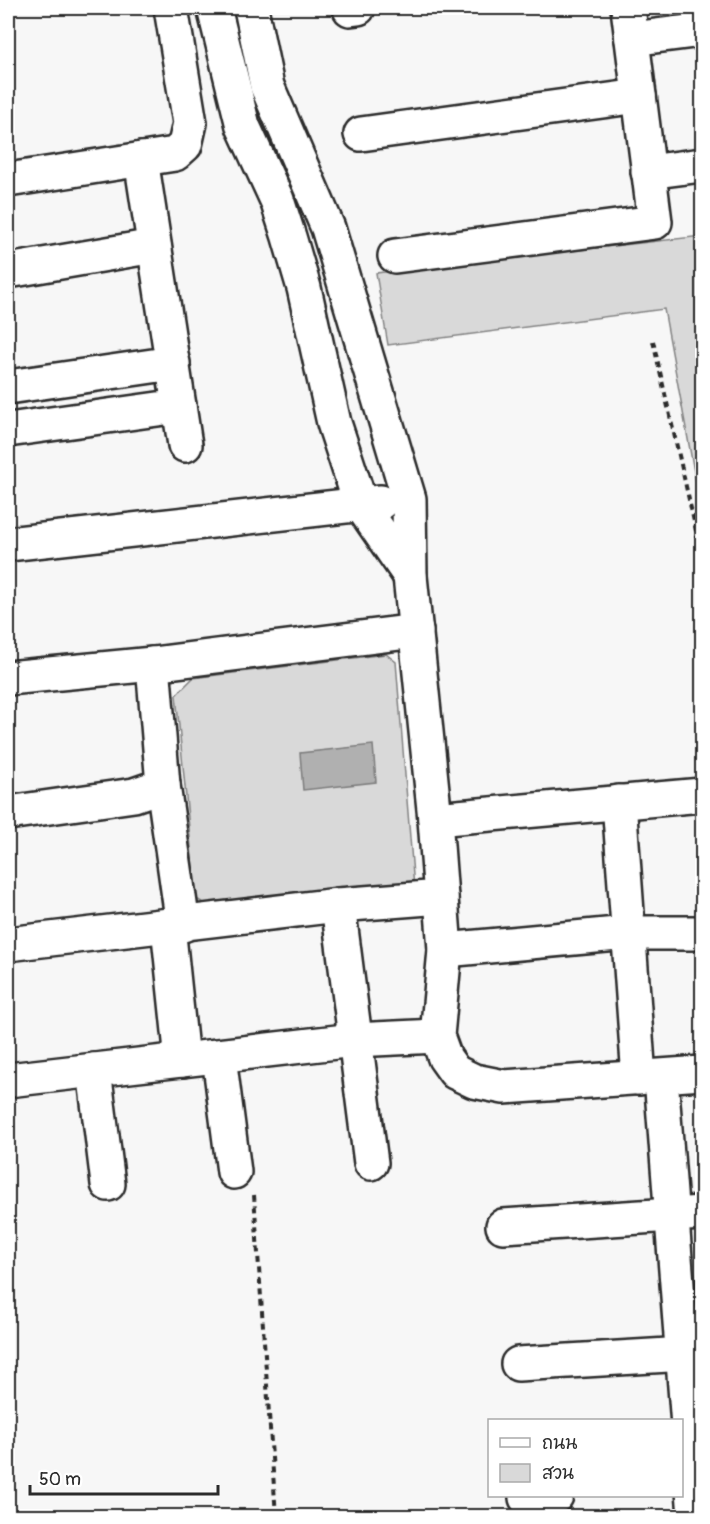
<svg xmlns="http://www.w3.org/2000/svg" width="710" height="1524" font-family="Pangolin,'Playpen Sans Thai',sans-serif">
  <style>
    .green { fill: #d9d9d9; stroke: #828282; stroke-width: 1.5 }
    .water { fill: #b0b0b0; stroke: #7b7b7b; stroke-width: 1.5 }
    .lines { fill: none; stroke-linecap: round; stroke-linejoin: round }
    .minor-casing { stroke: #2b2b2b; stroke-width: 38 }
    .path { stroke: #2b2b2b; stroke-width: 4; stroke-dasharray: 6 4.5; stroke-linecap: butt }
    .minor { stroke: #fff; stroke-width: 33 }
  </style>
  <rect width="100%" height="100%" fill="#f7f7f7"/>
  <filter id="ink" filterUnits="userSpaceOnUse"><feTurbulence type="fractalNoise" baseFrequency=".0167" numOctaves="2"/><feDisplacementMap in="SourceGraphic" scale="12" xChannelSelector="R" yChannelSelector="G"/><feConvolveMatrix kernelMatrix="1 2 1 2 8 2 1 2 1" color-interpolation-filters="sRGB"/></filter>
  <g filter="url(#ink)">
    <!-- green -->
    <g class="green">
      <path d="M 702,236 L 702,515 L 664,309 L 388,345 L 376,273 Z"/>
      <path d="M 386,654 L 396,662 L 414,888 L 212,907 L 196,899 L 176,695 L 193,678 Z"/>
    </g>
    <!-- water -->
    <path class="water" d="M 373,745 L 376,782 L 303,790 L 300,753 Z"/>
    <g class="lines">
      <!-- minor casing -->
      <g class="minor-casing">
        <g id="minor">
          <path d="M 214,8 L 243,126 L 277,200 L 289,237 L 304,288 L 334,423 L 361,505 L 410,576"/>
          <path d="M 251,8 L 267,86 L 328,228 L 409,499 L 410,576 L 435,819 L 445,950 L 437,1036 L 445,1058 L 455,1072 L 474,1081 L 504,1087 L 702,1073"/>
          <path d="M 350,9 L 358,8"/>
          <path d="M 632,39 L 702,30"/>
          <path d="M 361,134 L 639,96"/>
          <path d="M 141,159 L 185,445"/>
          <path d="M 648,172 L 702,165"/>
          <path d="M 8,180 L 175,154 L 185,145 L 190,123 L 171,8"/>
          <path d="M 395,256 L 655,222 L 628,8"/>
          <path d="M 8,271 L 154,246"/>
          <path d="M 8,387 L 173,363"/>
          <path d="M 8,430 L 179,406"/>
          <path d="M 8,544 L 381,502"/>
          <path d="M 8,678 L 153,664 L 416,631"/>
          <path d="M 163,785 L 183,925"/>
          <path d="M 619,802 L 639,1078"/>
          <path d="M 8,813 L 134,795 L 163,785 L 153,664"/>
          <path d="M 435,819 L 702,795"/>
          <path d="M 338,905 L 371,1163"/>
          <path d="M 168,926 L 182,1060"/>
          <path d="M 8,944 L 338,905 L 441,897"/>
          <path d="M 445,950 L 628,933 L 694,933"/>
          <path d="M 219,1057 L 234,1172"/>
          <path d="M 94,1070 L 108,1184"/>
          <path d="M 661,1077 L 695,1516"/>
          <path d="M 8,1080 L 354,1040 L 437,1036"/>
          <path d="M 503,1226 L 702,1213"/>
          <path d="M 518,1364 L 702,1353"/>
          <path d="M 526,1498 L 556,1496"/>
        </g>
      </g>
      <!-- path -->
      <g class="path">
        <path d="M 653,341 L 702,557"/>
        <path d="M 254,1195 L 276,1516"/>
      </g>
      <!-- minor -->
      <use href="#minor" class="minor"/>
    </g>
  </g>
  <!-- margin -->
  <rect width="710" height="1524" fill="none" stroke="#fff" stroke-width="30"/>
  <rect x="15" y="15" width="680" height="1494" fill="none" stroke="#2b2b2b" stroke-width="2" filter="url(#ink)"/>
  <!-- legend -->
  <rect x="488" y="1419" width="195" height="78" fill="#ffffff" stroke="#aaaaaa" stroke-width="1.5"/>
  <rect x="500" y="1438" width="30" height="9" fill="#ffffff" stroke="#aaaaaa" stroke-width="1.5"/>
  <text x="542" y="1449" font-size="18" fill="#2b2b2b">ถนน</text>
  <rect x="500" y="1464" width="30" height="18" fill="#d9d9d9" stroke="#aaaaaa" stroke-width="1.5"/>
  <text x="542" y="1479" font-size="18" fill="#2b2b2b">สวน</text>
  <!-- scale -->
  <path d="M30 1485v9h188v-9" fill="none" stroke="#2b2b2b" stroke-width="3"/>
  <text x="39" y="1485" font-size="18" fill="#2b2b2b" stroke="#ffffff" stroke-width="4.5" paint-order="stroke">50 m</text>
</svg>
